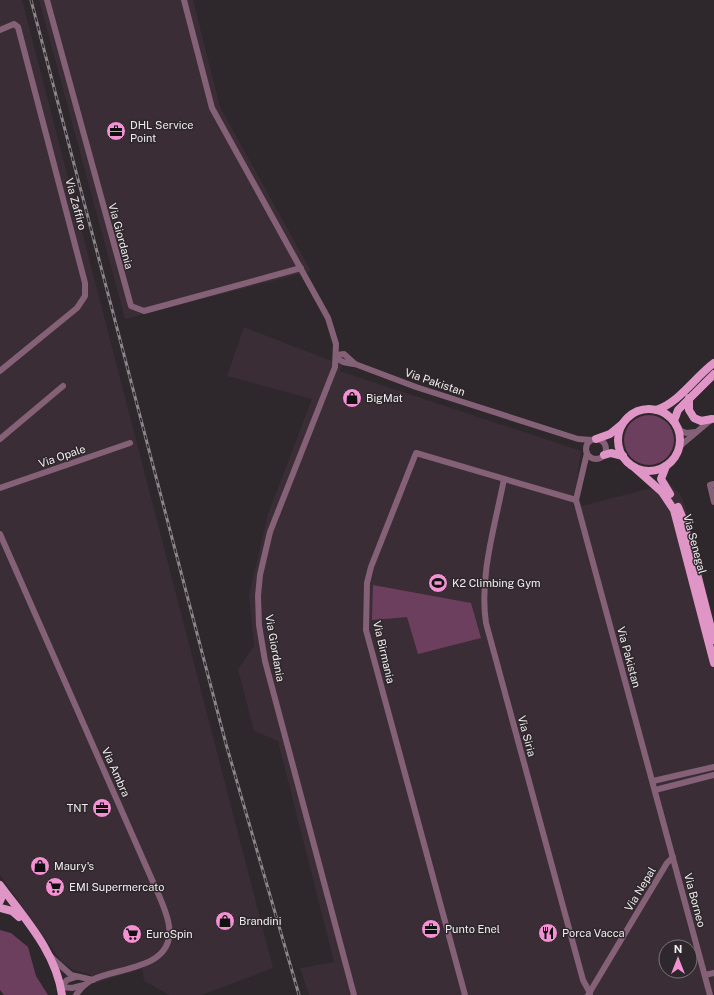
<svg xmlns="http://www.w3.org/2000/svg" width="714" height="995" font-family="'Public Sans',sans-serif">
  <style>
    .built { fill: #3a2d35; fill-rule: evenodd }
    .green { fill: #6d3f5e }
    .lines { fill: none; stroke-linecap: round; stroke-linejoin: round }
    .minor { stroke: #846177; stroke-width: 6 }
    .major { stroke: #df96c6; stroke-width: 8 }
    .rail-casing { stroke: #8c868a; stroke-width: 3 }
    .rail { stroke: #2e272b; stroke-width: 1.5; stroke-dasharray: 4.5; stroke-linecap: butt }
    .labels { text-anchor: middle; stroke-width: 3; stroke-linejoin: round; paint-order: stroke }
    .poi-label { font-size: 11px; fill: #f1ecef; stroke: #2e272b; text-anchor: start }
    .street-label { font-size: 11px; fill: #f1ecef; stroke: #2e272b }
  </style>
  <rect width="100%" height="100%" fill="#2e272b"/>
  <!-- built -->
  <g class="built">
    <path d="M 0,0 L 22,0 L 273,968 L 202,995 L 169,995 L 144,981 L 142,969 L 95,983 L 90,974 L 73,970 L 61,961 L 0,875 Z"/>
    <path d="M 39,0 L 193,0 L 220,107 L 311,271 L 125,319 Z"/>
    <path d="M 244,327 L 342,365 L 340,371 L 581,451 L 573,508 L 652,488 L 666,480 L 680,494 L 685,506 L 714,622 L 714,995 L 309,995 L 300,968 L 334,962 L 278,741 L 254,731 L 238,669 L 254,646 L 249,595 L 268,514 L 312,399 L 227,376 ZM 666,947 L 690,947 L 690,971 L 666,971 Z"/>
  </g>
  <!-- green -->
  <g class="green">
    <circle cx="649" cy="440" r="25"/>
    <path d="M 373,585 L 471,603 L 481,638 L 418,654 L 407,617 L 372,620 Z"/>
    <path d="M 0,930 L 11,933 L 28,947 L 36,976 L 48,995 L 4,995 L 0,990 Z"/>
  </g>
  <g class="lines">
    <!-- minor -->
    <g class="minor">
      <path d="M 47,0 L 131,306 L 144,311 L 301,268"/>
      <path d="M 184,0 L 212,108 L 328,318 L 336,344 L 335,367 L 270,532 L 260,575 L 258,596 L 259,625 L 265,661 L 354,995"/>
      <path d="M 0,30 L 14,24 L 18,27 L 85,283 L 85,296 L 77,308 L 0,371"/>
      <path d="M 336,355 C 339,363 348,363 355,364 L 416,387 L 578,439 L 592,440"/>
      <path d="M 336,355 L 344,354 L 355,364"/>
      <path d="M 679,430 L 686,433 L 696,432"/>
      <path d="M 0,439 L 63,386"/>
      <circle cx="596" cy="449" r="10"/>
      <path d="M 680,446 L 712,419"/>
      <path d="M 587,453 L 576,500 L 710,995"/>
      <path d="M 504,479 C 495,526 479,576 486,623 L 583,980 L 590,993"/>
      <path d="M 714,484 L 710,485 L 714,502"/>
      <path d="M 0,488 L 130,443"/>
      <path d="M 0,534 L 153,882 C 159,896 167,911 169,926 C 175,970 117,967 92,980 C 85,984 80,989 76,995"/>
      <path d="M 653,781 L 714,767"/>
      <path d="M 655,790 L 714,775"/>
      <path d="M 50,956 L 71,975 L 93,980"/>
      <path d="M 705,975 L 714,973"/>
      <path d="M 76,977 L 67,980 L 61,987 L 72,988 L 84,985"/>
      <path d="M 465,995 L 366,630 L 367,583 L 371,567 L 416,453 L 576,500"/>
      <path d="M 588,995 L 667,863 L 673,857"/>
    </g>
    <!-- major -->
    <g class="major">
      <path d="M 689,398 L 689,410 L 694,418 L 701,421 L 712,419"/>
      <circle cx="649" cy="440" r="31"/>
      <path d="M 656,410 C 679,403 695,377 714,363"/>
      <path d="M 674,421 L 678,410 L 714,374"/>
      <path d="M 596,439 L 610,434 L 621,425"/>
      <path d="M 604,455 L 611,453 L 623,456"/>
      <path d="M 666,466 L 661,479 L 670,494"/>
      <path d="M 635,468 L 662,492 L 674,510 L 714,663"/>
      <path d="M 678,507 L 683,519 L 714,640"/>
      <path d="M 0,885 C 25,919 56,952 62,995"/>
      <path d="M 0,901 L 2,896 L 0,887"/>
      <path d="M 0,908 L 12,911 L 19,917"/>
    </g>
    <!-- rail casing -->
    <g class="rail-casing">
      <path id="rail" d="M 31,0 L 226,744 L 299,995"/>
    </g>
    <!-- rail -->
    <use href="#rail" class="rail"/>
  </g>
  <!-- icons -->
  <defs>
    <g id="office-disc" transform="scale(1)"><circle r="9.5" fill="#f491d3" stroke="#2e272b"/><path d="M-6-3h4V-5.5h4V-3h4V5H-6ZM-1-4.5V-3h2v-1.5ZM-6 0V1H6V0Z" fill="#111"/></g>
    <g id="shop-disc" transform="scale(1)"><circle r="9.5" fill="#f491d3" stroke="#2e272b"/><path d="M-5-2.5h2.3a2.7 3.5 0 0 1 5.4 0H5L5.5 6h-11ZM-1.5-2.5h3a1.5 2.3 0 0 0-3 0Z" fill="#111"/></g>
    <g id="stadium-disc" transform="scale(1)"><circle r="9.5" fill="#f491d3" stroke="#2e272b"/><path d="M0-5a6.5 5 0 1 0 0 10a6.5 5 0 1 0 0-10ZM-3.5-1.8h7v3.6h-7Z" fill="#111"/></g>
    <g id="supermarket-disc" transform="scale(1)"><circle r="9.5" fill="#f491d3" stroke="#2e272b"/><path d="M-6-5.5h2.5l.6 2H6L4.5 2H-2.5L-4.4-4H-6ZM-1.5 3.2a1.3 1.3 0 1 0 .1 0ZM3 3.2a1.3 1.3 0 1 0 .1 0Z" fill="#111"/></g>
    <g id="restaurant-disc" transform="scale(1)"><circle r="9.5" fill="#f491d3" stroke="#2e272b"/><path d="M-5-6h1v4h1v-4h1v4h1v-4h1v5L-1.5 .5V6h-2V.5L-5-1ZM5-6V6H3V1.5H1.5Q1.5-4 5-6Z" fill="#111"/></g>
  </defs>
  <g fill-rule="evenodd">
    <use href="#office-disc" x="116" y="131"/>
    <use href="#shop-disc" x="352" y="398"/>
    <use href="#stadium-disc" x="438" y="583"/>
    <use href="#office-disc" x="102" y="808"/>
    <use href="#shop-disc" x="40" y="866"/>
    <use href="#supermarket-disc" x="55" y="887"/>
    <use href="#shop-disc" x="225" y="921"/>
    <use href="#office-disc" x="431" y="929"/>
    <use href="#restaurant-disc" x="548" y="933"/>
    <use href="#supermarket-disc" x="132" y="934"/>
  </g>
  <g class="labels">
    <!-- poi labels -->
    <g class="poi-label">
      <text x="130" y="129">DHL Service<tspan x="130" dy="13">Point</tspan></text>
      <text x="366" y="402">BigMat</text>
      <text x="452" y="587">K2 Climbing Gym</text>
      <text x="88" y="812" text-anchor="end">TNT</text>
      <text x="54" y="870">Maury's</text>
      <text x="69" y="891">EMI Supermercato</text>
      <text x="239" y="925">Brandini</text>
      <text x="445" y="933">Punto Enel</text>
      <text x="562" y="937">Porca Vacca</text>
      <text x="146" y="938">EuroSpin</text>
    </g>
    <!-- street labels -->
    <g class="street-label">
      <text transform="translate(76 204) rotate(75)" y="4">Via Zaffiro</text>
      <text transform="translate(121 236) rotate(75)" y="4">Via Giordania</text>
      <text transform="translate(435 382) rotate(19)" y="4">Via Pakistan</text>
      <text transform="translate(62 456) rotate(-19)" y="4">Via Opale</text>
      <text transform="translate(695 544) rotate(75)" y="4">Via Senegal</text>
      <text transform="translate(275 648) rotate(80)" y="4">Via Giordania</text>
      <text transform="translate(384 652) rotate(77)" y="4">Via Birmania</text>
      <text transform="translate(629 657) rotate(75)" y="4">Via Pakistan</text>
      <text transform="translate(527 736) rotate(75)" y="4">Via Siria</text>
      <text transform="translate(116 772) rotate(66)" y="4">Via Ambra</text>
      <text transform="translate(640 889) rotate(-59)" y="4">Via Nepal</text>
      <text transform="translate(695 900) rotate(75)" y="4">Via Borneo</text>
    </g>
  </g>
  <!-- north arrow -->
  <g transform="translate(678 959)"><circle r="19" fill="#2e272b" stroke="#7c7679"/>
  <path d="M0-3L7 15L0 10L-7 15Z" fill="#f491d3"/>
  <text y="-6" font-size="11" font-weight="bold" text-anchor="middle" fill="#f1ecef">N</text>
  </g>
</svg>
